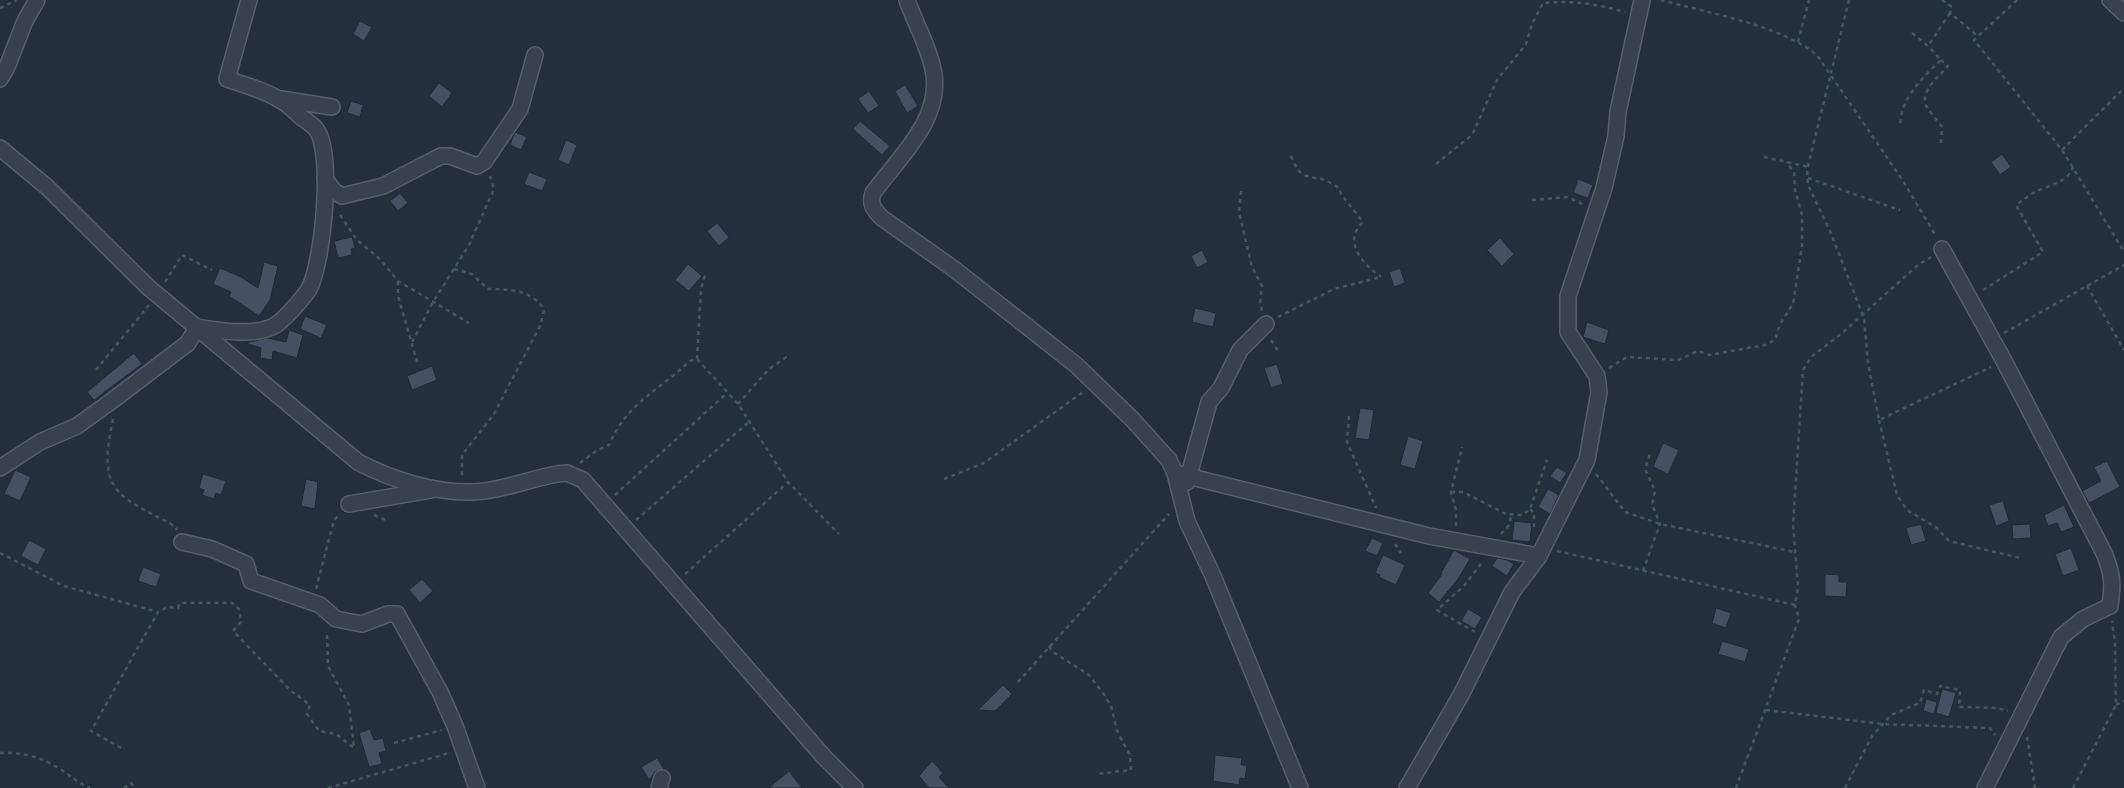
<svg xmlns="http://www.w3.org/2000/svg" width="2124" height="788" font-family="'PT Sans Narrow',sans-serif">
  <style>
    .building { fill: #455162; stroke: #1f2835 }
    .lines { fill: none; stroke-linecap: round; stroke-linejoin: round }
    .minor-casing { stroke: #565f6c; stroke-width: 18 }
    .path { stroke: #44595c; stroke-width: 2.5; stroke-dasharray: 4 4; stroke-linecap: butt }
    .minor { stroke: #38414e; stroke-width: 15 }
  </style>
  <rect width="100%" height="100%" fill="#242f3e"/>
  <!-- building -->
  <g class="building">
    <path d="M 360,21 L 372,27 L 364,41 L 353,34 Z"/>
    <path d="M 439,83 L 452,93 L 442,107 L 429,96 Z"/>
    <path d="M 905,85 L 918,106 L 907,113 L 895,91 Z"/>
    <path d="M 869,91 L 879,106 L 868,113 L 858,99 Z"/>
    <path d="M 351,101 L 363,105 L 360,117 L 347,113 Z"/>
    <path d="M 860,121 L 890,146 L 882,155 L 853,129 Z"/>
    <path d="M 515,132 L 527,137 L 521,150 L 510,145 Z"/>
    <path d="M 566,140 L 577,145 L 569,165 L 558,160 Z"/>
    <path d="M 2002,154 L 2011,167 L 2000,175 L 1991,162 Z"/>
    <path d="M 529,172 L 547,179 L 542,191 L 524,184 Z"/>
    <path d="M 1578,179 L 1593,185 L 1588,198 L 1573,193 Z"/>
    <path d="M 400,193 L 408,203 L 398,211 L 390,201 Z"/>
    <path d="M 717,223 L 729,237 L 719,246 L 707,231 Z"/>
    <path d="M 352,237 L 355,248 L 351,249 L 352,255 L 338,258 L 334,241 Z"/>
    <path d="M 1500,238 L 1514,254 L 1502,266 L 1487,250 Z"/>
    <path d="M 1202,250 L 1208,262 L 1197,268 L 1191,256 Z"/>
    <path d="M 264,262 L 278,266 L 270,300 L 259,316 L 229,296 L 231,292 L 213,284 L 220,268 L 241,277 L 258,288 Z"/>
    <path d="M 688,264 L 702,276 L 689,291 L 675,280 Z"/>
    <path d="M 1400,268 L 1405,283 L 1394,287 L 1389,272 Z"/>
    <path d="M 1195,308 L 1216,313 L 1213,327 L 1192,322 Z"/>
    <path d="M 305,316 L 327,325 L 321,338 L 300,329 Z"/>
    <path d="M 1587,322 L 1609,330 L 1605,344 L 1583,337 Z"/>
    <path d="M 289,330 L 303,335 L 297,358 L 273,351 L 272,360 L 260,358 L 261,348 L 245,343 L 267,338 L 286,342 Z"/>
    <path d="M 134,353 L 142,364 L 94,400 L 87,392 Z"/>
    <path d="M 1277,364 L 1283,384 L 1271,388 L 1264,368 Z"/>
    <path d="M 432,366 L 437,380 L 412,390 L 407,376 Z"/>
    <path d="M 1360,408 L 1374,410 L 1369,440 L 1355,438 Z"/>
    <path d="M 1408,436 L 1423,441 L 1415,469 L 1400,465 Z"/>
    <path d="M 1663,443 L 1679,450 L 1668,474 L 1653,467 Z"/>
    <path d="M 2107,461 L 2120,487 L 2089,503 L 2082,491 L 2101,481 L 2094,467 Z"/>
    <path d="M 1557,467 L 1567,473 L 1560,483 L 1550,476 Z"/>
    <path d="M 15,470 L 31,477 L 20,501 L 4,494 Z"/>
    <path d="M 203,474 L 226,481 L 221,495 L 216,493 L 214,499 L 202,495 L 204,490 L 199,488 Z"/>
    <path d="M 306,479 L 318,482 L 315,509 L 301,506 Z"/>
    <path d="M 1548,489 L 1559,495 L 1550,514 L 1538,507 Z"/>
    <path d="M 2003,501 L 2009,521 L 1996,526 L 1989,505 Z"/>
    <path d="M 2064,505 L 2074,527 L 2061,532 L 2057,523 L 2048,526 L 2044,515 Z"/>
    <path d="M 1514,521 L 1532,523 L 1530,542 L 1512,540 Z"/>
    <path d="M 1921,524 L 1926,541 L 1911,545 L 1906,528 Z"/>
    <path d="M 2030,524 L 2031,538 L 2013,539 L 2012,525 Z"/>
    <path d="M 1372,538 L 1383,543 L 1377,556 L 1365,551 Z"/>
    <path d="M 29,540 L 46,549 L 38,565 L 21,556 Z"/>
    <path d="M 2071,548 L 2079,570 L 2063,576 L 2055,554 Z"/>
    <path d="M 1454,550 L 1470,559 L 1458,579 L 1439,602 L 1428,593 L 1442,574 L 1441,573 Z"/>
    <path d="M 1383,555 L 1405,565 L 1396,585 L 1379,577 L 1380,575 L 1375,573 Z"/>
    <path d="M 1497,558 L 1507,560 L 1514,564 L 1507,576 L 1492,566 Z"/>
    <path d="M 143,567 L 161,574 L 156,587 L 138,581 Z"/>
    <path d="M 1825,574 L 1839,575 L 1839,582 L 1847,582 L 1846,597 L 1825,596 Z"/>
    <path d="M 422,579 L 433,591 L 420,603 L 409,590 Z"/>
    <path d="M 1716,608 L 1731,613 L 1726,628 L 1712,623 Z"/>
    <path d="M 1468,609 L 1482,617 L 1475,629 L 1461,621 Z"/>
    <path d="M 1722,641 L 1749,649 L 1745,662 L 1718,654 Z"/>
    <path d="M 1003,685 L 1012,694 L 995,711 L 978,710 Z"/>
    <path d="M 1942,689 L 1956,693 L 1949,717 L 1936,713 Z"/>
    <path d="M 1926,699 L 1937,702 L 1934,714 L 1923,711 Z"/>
    <path d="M 370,729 L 374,740 L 383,738 L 386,751 L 379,753 L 382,764 L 369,767 L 359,733 Z"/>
    <path d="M 1215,755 L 1242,758 L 1241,765 L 1247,765 L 1245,779 L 1240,778 L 1239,785 L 1213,781 Z"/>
    <path d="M 657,758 L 664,769 L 656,771 L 649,780 L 641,767 Z"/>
    <path d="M 932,761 L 943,773 L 939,777 L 949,788 L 929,788 L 919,776 Z"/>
    <path d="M 789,771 L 802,788 L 769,788 Z"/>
  </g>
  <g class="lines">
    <!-- minor casing -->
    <g class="minor-casing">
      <g id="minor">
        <path d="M 907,0 C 915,23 928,45 933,69 C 944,118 899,157 873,193 C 869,204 874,210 882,218 L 954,269 L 1076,365 L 1132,419 L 1169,460 L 1175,473 L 1187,521 L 1213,576 L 1300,788"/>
        <path d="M 2110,0 L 2124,13"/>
        <path d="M 0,79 L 7,67 L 25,21 L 37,0"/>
        <path d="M 281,99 L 332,107"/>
        <path d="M 0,148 L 47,187 L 148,287 L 358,462 C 392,480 435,493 473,492 C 501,491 529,479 557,474 L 567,473 L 583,480 L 824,757 L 855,788"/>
        <path d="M 325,179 L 334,191 L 342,196 L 383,186 L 441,156 L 450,156 L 477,166 L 484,162 L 520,109 L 535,55"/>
        <path d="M 1942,249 L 2004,361 L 2104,553 C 2113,575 2113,584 2110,606 L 2083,619 L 2061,637 L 1985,788"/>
        <path d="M 0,468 L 40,442 L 77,426 L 113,400 L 188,343 L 197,327 C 219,331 251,336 272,327 C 282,323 303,298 309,289 C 323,263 334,152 316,129 C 312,124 305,120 301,117 C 294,111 288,104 280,100 C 265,90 244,85 227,79 L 249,0"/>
        <path d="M 1175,473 L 1429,536 L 1539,556"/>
        <path d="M 1187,482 L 1209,402 L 1221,388 L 1240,350 L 1266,324"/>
        <path d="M 349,504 L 431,490"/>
        <path d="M 182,542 L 212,549 L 246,564 L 251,581 L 320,605 L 336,619 L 362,624 L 388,614 L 397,614 L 440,692 L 455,726 L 477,788"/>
        <path d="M 659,788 L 662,778"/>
        <path d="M 1407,788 L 1461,695 L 1512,592 L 1539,556 L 1587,460 L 1599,392 L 1597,376 L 1568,332 L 1568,296 L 1604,188 L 1616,136 L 1618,112 L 1642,0"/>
      </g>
    </g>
    <!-- path -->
    <g class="path">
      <path d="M 1661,0 C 1708,13 1780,25 1817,55 L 1903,181 L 1936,236"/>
      <path d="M 1849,0 L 1807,170 L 1808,185 L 1830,231 L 1864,318 L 1868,363 L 1879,420 L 1991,367"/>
      <path d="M 1942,0 L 1952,7 L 1950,13 L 1978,36"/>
      <path d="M 2017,0 L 1974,40 L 2062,150 L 2123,250"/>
      <path d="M 0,8 L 17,0"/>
      <path d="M 1912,33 L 1928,46 L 1950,13"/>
      <path d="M 1798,42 L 1809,0"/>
      <path d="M 1900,123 C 1902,97 1923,77 1941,60 L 1928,46"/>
      <path d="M 1941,143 L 1942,127 C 1937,120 1929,112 1926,105 C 1920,90 1940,76 1948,66 L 1941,60"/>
      <path d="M 2062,150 L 2124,88"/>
      <path d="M 1291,156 C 1299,175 1302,176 1321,179 C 1327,180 1334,185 1339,188 L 1341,194 L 1363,222 C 1342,242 1363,264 1381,277"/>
      <path d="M 1764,157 L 1809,167"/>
      <path d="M 1436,164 L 1472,135 L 1497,80 L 1526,44 L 1532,24 L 1543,3 C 1572,0 1597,4 1625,12"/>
      <path d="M 1808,178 L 1900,210"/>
      <path d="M 1241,191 L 1239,212 L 1252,267 L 1262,286 L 1260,302 L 1262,311"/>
      <path d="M 1532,200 L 1568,197 L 1584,205"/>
      <path d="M 340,215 L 357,240 L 380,259 L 398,281 L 469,323"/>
      <path d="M 454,269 L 472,274 L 488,289 C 510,289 531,290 544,309 L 541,324 L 494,414 L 462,455 L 462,477"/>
      <path d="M 398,281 L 398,296 L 418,365"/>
      <path d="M 165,282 L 182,255 L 212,270"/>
      <path d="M 2087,286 L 2124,350"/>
      <path d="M 1983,290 L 2043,252 L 2016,205 C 2022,201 2027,197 2033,193 C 2047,185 2067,184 2073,167"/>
      <path d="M 1278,317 L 1334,289 L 1381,277"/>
      <path d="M 2004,333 L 2124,265"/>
      <path d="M 1271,340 L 1278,351"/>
      <path d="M 412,342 L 433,302 L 469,245 L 494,189 L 490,176"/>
      <path d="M 697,359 L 701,289 L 706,272"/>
      <path d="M 1609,368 L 1627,357 L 1678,360 L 1698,351 L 1709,355 L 1765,345 L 1775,340 L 1780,324 L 1793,304 L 1802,246 L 1802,215 L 1795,190 L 1794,172 L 1786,162"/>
      <path d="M 96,370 L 149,305"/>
      <path d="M 738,404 L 769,369 L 788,356"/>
      <path d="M 1349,416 L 1347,442 L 1376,508"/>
      <path d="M 113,419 C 97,492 116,495 175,526 L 177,530"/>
      <path d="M 1879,420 L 1897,495 L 1907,510 L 1937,528 L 1949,541 L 2020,558"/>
      <path d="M 580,463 L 596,451 L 609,445 C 626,404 659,390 690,361 L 697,359 L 738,404 L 788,482 L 839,534"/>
      <path d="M 1596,474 L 1625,512 L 1660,524 L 1795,552"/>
      <path d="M 944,479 L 984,463 L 1083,392"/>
      <path d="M 1451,492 L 1463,492 L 1506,514 L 1523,515 L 1530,509 L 1547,460"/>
      <path d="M 615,495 L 727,393"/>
      <path d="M 1530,509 L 1534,513 L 1534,530"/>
      <path d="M 374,515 L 388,521"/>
      <path d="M 636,520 L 750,421"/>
      <path d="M 1456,526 L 1456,510 L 1451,492 L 1462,447"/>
      <path d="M 1501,534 L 1510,524 L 1511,514"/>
      <path d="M 1395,544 L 1401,553"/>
      <path d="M 1557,551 L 1795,605 L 1798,587 L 1793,525 L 1803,370 L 1811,357 L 1841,334 L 1918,265 L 1931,257"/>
      <path d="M 0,553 L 64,586 L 158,612"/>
      <path d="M 1643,571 L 1660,524 L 1652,504 L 1655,491 L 1645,469 L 1650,453"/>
      <path d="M 685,574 L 788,482"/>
      <path d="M 316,589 L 334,520 L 340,514"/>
      <path d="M 1475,632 L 1437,610 L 1464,586 L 1483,561"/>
      <path d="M 1049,646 L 1053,652 L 1089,675 L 1103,693 L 1111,706 L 1117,731 L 1130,755 L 1131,770 L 1096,774"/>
      <path d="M 1018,682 L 1169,514"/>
      <path d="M 2116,705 L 2124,701"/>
      <path d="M 1766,710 L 1883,724 L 1990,728 L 1995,735"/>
      <path d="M 2027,737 L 2035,788"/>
      <path d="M 394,743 L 442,730"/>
      <path d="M 121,748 L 91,731 L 158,612 L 168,607 L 178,608 L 180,603 L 232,603 L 239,609 L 241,622 L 233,631 L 290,690 L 310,705 L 307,714 L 319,731 L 336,734 L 354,748 L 349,705 L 328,666 L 327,636 L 331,634"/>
      <path d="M 0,753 C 22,752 42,757 60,769 C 71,776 78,783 90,788"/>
      <path d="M 124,788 L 131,783 L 136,788"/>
      <path d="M 328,788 L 449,753"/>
      <path d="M 1736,788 L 1799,619 L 1795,605"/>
      <path d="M 1845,788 L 1872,736 L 1891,715 L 1920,703 L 1924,690 L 1937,694 L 1940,686 L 1960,690 L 1959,707 L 1997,708 L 2008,711"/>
      <path d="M 2073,788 L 2116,705 L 2115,643 L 2112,621"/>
    </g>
    <!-- minor -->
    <use href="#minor" class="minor"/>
  </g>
</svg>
